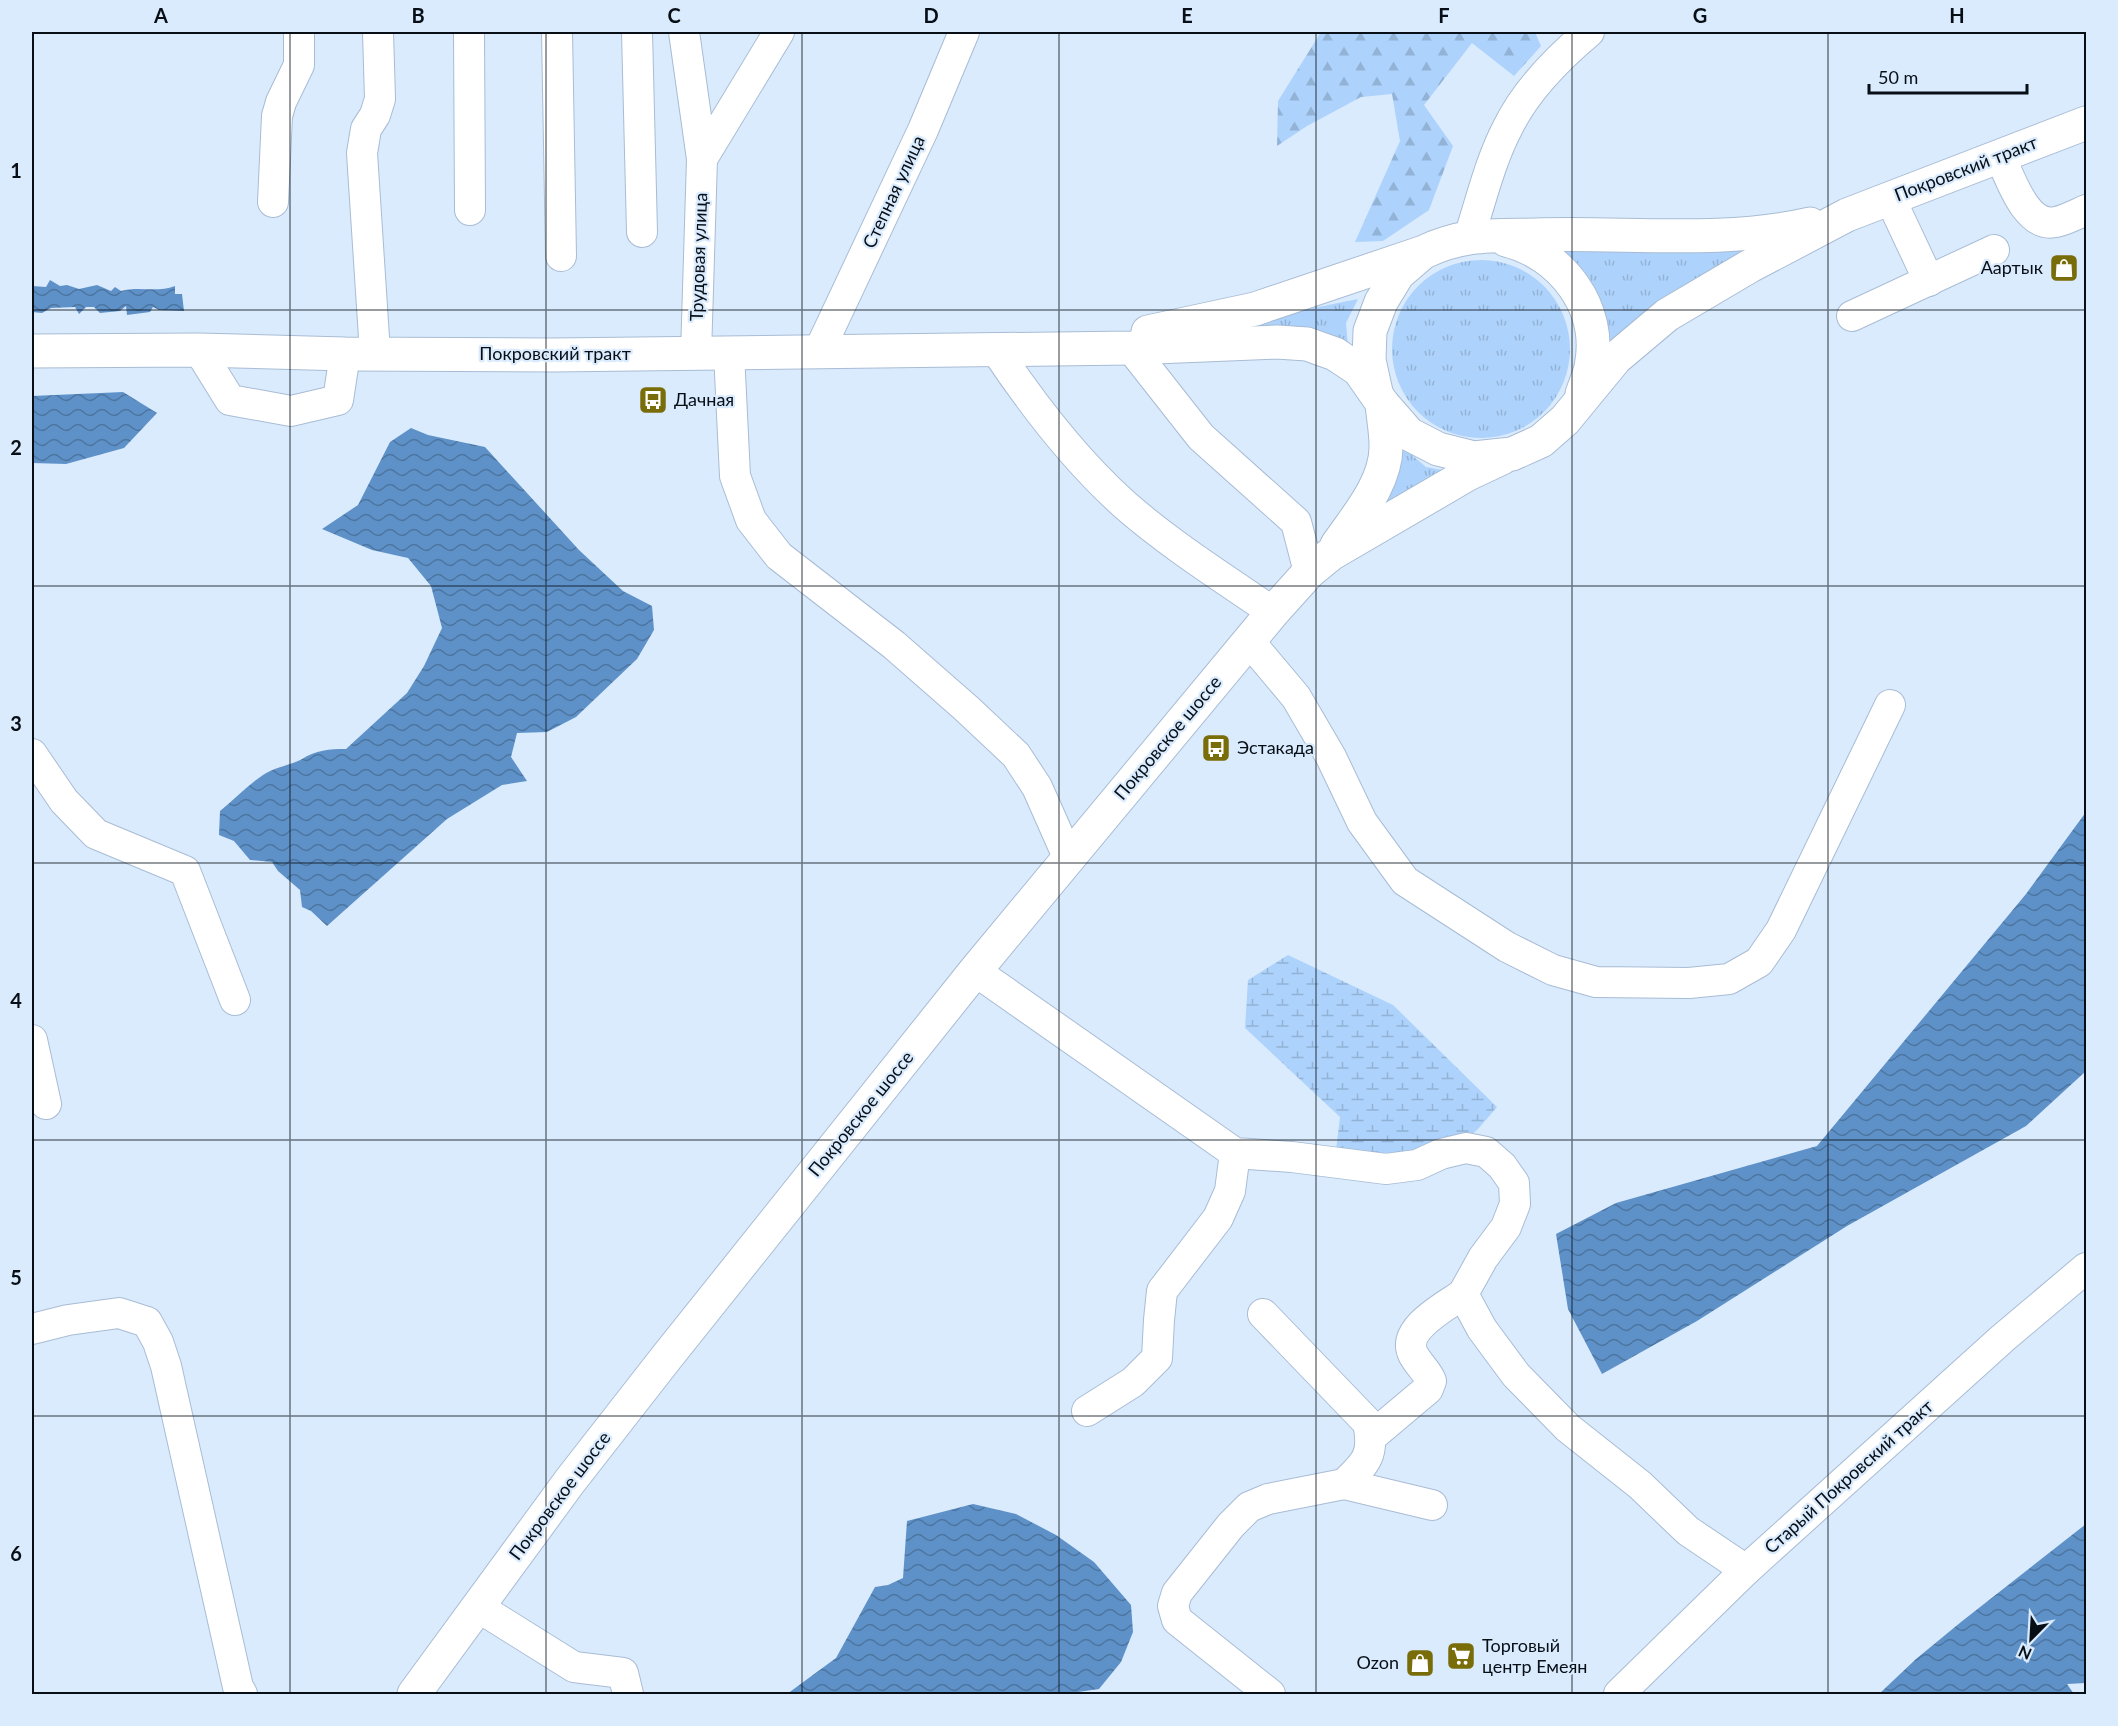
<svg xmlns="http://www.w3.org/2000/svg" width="2118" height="1726" font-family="Lato,sans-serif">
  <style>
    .grass { fill: url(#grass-tufts) }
    .forest { fill: url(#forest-firs) }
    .wetland { fill: url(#wetland-marsh) }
    .water { fill: url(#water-waves) }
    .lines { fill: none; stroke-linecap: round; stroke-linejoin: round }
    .minor-casing { stroke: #a8bcd4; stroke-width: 32 }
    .major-casing { stroke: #a8bcd4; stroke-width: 35 }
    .minor { stroke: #fff; stroke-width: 30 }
    .major { stroke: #fff; stroke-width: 33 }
    .grid { fill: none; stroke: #070e15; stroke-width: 1.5; stroke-opacity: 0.55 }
    .labels { text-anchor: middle; stroke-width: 4.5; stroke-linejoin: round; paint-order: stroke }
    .street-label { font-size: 18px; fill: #070e15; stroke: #daebfe }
    .poi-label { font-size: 18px; fill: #070e15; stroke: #daebfe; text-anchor: start }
    .neatline { fill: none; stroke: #070e15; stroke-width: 2 }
    .grid-label { font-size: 20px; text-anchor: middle; font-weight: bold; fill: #070e15 }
  </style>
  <defs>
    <pattern id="grass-tufts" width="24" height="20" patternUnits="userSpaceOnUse" patternTransform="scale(1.5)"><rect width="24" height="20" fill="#add2fb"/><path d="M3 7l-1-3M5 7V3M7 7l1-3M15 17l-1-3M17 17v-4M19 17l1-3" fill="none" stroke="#93b3d6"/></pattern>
    <pattern id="forest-firs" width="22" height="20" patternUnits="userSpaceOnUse" patternTransform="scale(1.5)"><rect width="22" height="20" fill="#add2fb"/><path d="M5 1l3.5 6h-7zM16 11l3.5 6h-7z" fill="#93b3d6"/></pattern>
    <pattern id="wetland-marsh" width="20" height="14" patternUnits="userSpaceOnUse" patternTransform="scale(1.5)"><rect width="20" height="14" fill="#add2fb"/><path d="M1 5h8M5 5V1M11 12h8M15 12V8" fill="none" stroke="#93b3d6"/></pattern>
    <pattern id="water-waves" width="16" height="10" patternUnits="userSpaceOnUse" patternTransform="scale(1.5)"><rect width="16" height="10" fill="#5e91c8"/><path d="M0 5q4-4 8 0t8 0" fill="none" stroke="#4c75a1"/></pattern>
  </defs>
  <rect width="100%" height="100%" fill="#daebfe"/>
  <!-- grass -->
  <g class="grass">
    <path d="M 1770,242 L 1604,369 L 1548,247 Z"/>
    <circle cx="1481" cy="349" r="89"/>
    <path d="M 1358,299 L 1346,323 L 1348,346 L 1205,330 Z"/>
    <path d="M 1399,444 L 1426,467 L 1459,473 L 1366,530 Z"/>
  </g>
  <!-- forest -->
  <path class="forest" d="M 1321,32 L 1535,32 L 1541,46 L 1514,76 L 1472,43 L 1424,105 L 1453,146 L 1429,210 L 1383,241 L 1355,242 L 1400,141 L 1392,94 L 1361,97 L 1307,126 L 1277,146 L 1278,101 Z"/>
  <!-- wetland -->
  <path class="wetland" d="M 1288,955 L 1393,1005 L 1497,1107 L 1478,1129 L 1436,1166 L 1336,1150 L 1340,1117 L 1245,1028 L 1248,980 Z"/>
  <!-- water -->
  <g class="water">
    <path d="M 50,280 L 60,286 L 67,285 L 79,289 L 97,285 L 111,291 L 115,287 L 121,291 C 139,286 157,293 175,286 L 175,294 L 182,294 L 184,311 L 159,310 L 153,307 L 150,312 L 127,315 L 126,306 L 120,311 L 100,313 L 94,307 L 86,307 L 79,314 L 75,307 L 51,308 L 42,313 L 32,312 L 32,286 L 46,287 Z"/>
    <path d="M 123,392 L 157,413 L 124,448 L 66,464 L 32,463 L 32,396 Z"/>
    <path d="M 411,428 L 428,435 L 485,447 L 579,550 L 623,591 L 652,606 L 654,630 L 637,659 L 576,717 L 547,732 L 517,733 L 511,757 L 527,781 L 502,785 L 447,819 L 327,926 L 311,911 L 302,907 L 300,890 L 278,871 L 272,862 L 250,860 L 234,841 L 219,835 L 220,811 C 234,800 248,785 263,775 C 275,767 291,765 302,759 C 316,750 329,749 346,749 L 407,693 L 424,666 L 442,628 L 431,586 L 408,558 L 372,550 L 322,529 L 358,505 L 390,442 Z"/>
    <path d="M 2086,812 L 2086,1071 L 2026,1126 L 1847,1226 L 1697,1321 L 1602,1374 L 1568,1309 L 1556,1234 L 1616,1203 L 1817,1146 L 2026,894 Z"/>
    <path d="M 973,1504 L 1016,1514 L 1056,1535 L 1094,1562 L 1131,1605 L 1133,1632 L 1121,1662 L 1099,1689 L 1064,1694 L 787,1694 L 836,1658 L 875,1587 L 888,1585 L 903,1578 L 907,1521 Z"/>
    <path d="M 2086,1524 L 2086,1683 L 2067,1684 L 2074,1694 L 1879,1694 L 1916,1659 L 1961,1622 Z"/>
  </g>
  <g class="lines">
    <!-- minor casing -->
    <g class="minor-casing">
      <g id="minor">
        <path d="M 469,32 L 470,210"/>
        <path d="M 557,32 L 561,256"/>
        <path d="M 637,32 L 642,232"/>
        <path d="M 684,32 L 702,159"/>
        <path d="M 2000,156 C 2010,177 2026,229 2056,222 C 2066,220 2077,214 2086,210"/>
        <path d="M 1890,198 L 1929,281"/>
        <path d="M 273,202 L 277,116 L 281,102 L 299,65 L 299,32"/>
        <path d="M 1469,237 C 1481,201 1490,161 1508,127 C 1526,90 1558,58 1589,32"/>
        <path d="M 1852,316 L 1994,250"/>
        <path d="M 1131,348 L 1201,437 L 1296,522 L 1309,572"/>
        <path d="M 199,350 L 230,400 L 291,411 L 338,400 L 345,354"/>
        <path d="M 996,350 C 1032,404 1077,462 1125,505 C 1171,545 1223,578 1273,612"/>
        <path d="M 819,351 L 923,130 L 964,32"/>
        <path d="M 375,353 L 362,153 L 366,129 L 375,115 L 380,99 L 378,32"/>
        <path d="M 729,353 L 735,476 L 751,520 L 779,556 L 894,645 L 966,708 L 1016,755 L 1037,787 L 1068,857"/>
        <path d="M 696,354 L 702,159 L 779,32"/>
        <path d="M 1249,641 L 1296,697 L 1331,757 L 1362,822 L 1405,881 L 1507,947 L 1553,970 L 1596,982 L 1689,983 L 1729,979 L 1759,962 L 1781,930 L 1890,705"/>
        <path d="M 32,754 L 64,801 L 96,834 L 185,871 L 235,1000"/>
        <path d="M 975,971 L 1235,1153 L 1292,1157 L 1386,1169 L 1417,1165 L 1441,1154 L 1466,1148 L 1486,1152 L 1502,1166 L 1514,1183 L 1515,1204 L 1506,1227 L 1483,1258 L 1463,1294 L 1482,1329 L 1516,1375 L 1568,1428 L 1640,1485 L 1688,1531 L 1746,1570"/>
        <path d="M 32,1040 L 46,1104"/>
        <path d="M 1263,1314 L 1368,1423 C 1375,1455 1366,1463 1344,1484"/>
        <path d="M 32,1329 L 68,1320 L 119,1313 L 147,1322 L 158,1342 L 166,1366 L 238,1687 L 242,1694"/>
        <path d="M 1087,1411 L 1133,1382 L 1157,1358 L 1159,1320 L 1162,1291 L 1218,1218 L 1230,1191 L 1235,1153"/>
        <path d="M 1371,1437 L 1428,1389 L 1431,1381 C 1427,1371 1418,1364 1413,1354 C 1401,1329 1446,1306 1463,1294"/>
        <path d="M 478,1607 L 574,1667 L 623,1673 L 628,1694"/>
        <path d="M 1270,1694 L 1177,1620 L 1173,1606 L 1177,1593 L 1231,1525 L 1249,1507 L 1268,1499 L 1344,1484 L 1432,1505"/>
        <path d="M 1619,1694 L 1746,1570 L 2003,1338 L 2086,1268"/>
      </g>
    </g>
    <!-- major casing -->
    <g class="major-casing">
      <g id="major">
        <path d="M 1506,240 C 1562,254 1603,308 1591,367 C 1589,376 1585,385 1582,394"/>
        <path d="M 1148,332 L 1255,309 L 1424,252 C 1464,233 1493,236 1536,235 C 1626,232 1722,244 1810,224"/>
        <path d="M 32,351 L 199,350 L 345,354 L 553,355 L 1131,348 L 1277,342 L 1307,344 L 1335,354 L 1359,370 L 1382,403 L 1409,434 L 1438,449 L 1474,458 L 1512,454 L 1541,441 L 1565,420 L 1616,358 L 1667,315 L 1750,266 L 1847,215 L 2086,123"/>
        <path d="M 1376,392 L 1369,360 L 1370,331 L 1381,302 L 1398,274 L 1420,255"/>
        <path d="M 1337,545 C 1357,516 1387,482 1386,445 C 1386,431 1383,417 1382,403"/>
        <path d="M 414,1694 L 570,1481 L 666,1358 L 975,971 L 1273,612 L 1309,572 L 1331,554 L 1468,474 L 1502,458"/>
      </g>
    </g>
    <!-- minor -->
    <use href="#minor" class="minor"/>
    <!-- major -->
    <use href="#major" class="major"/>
  </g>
  <!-- grid -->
  <path class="grid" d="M 290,32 L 290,1694M 546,32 L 546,1694M 802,32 L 802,1694M 1059,32 L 1059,1694M 1316,32 L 1316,1694M 1572,32 L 1572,1694M 1828,32 L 1828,1694M 32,310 L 2086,310M 32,586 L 2086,586M 32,863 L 2086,863M 32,1140 L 2086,1140M 32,1416 L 2086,1416"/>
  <!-- icons -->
  <defs>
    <g id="shop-square" transform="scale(1.5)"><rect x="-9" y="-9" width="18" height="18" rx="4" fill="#796d09" stroke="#daebfe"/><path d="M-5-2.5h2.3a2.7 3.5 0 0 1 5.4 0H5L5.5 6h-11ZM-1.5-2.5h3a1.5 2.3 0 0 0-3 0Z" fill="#fff"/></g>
    <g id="bus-square" transform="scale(1.5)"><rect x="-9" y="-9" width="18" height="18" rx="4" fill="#796d09" stroke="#daebfe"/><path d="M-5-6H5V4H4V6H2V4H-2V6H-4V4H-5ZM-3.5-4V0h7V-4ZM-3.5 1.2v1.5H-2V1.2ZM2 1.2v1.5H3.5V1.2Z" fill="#fff"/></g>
    <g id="supermarket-square" transform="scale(1.5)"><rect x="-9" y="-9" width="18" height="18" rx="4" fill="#796d09" stroke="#daebfe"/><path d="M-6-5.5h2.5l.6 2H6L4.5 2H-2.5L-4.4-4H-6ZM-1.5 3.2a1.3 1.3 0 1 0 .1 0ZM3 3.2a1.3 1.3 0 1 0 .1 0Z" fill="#fff"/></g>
  </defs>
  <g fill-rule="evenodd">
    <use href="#shop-square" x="2064" y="268"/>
    <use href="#bus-square" x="653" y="400"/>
    <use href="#bus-square" x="1216" y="748"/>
    <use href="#supermarket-square" x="1461" y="1656"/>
    <use href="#shop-square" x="1420" y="1663"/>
  </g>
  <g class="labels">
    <!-- street labels -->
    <g class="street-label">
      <text transform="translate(1966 169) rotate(-21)" y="6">Покровский тракт</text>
      <text transform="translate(894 192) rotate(-65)" y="6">Степная улица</text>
      <text transform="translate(699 257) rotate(-88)" y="6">Трудовая улица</text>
      <text x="555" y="360">Покровский тракт</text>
      <text transform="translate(1168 738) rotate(-50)" y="6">Покровское шоссе</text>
      <text transform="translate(861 1114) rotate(-51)" y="6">Покровское шоссе</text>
      <text transform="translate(1849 1477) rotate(-42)" y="6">Старый Покровский тракт</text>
      <text transform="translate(560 1496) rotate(-53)" y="6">Покровское шоссе</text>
    </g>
    <!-- poi labels -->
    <g class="poi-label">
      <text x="2043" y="274" text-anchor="end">Аартык</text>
      <text x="674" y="406">Дачная</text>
      <text x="1237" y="754">Эстакада</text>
      <text x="1482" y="1652">Торговый<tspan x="1482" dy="21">центр Емеян</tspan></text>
      <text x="1399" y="1669" text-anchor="end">Ozon</text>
    </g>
  </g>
  <!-- border -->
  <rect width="2118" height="1726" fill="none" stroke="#daebfe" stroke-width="66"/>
  <!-- north arrow -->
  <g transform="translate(2031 1639) rotate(204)" stroke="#daebfe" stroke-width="4.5" paint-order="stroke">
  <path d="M0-4.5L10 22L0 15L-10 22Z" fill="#070e15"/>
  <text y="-9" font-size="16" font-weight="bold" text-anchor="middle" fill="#070e15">N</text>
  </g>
  <!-- scale -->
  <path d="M1869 84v9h158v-9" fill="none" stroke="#070e15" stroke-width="3"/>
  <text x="1878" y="84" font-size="18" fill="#070e15" stroke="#daebfe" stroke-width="4.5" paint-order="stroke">50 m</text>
  <rect x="33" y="33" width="2052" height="1660" class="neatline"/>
  <g class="grid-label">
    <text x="161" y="23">A</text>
    <text x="418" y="23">B</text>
    <text x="674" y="23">C</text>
    <text x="931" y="23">D</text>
    <text x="1187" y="23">E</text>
    <text x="1444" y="23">F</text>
    <text x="1700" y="23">G</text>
    <text x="1957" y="23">H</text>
    <text x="16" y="178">1</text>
    <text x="16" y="455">2</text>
    <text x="16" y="731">3</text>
    <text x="16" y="1008">4</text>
    <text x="16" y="1285">5</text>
    <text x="16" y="1561">6</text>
  </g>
</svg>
